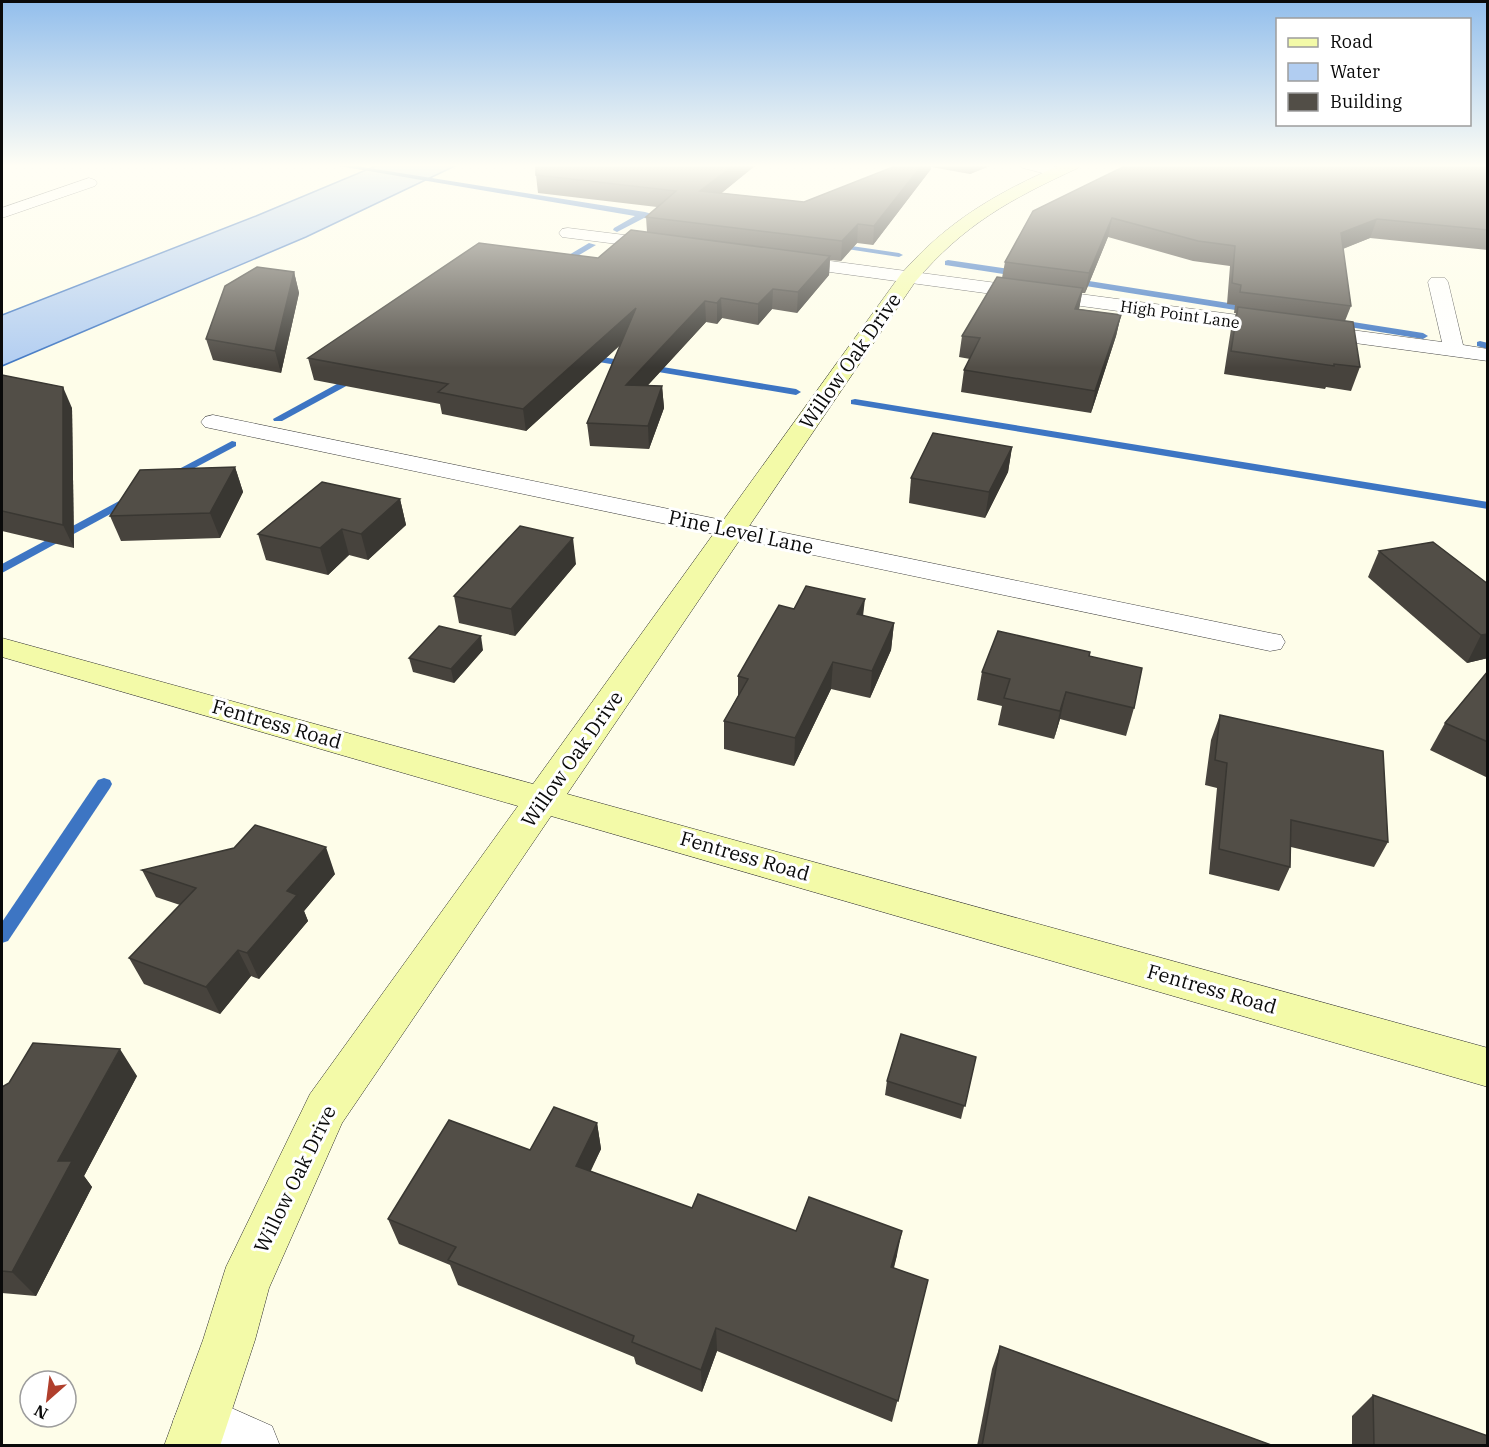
<svg xmlns="http://www.w3.org/2000/svg" width="1489" height="1447" font-family="'IBM Plex Serif',serif">
  <style>
    .water { fill: #b1cdf1; stroke: #3d75c3; stroke-width: 1.5 }
    .lines { fill: none; stroke-linecap: round; stroke-linejoin: round }
    .stream { fill: #3d75c3; fill-rule: evenodd }
    .street-casing { stroke: #3d3d3d; stroke-width: 1 }
    .secondary-casing { stroke: #2c2c2c; stroke-width: 1 }
    .street { fill: #fff; fill-rule: evenodd }
    .secondary { fill: #f3faa8; fill-rule: evenodd }
    .wall { fill: #47433d }
    .shaded-wall { fill: #393732 }
    .building { fill: #524e47; stroke: #393732; stroke-width: 1.5 }
    .labels { text-anchor: middle; stroke-width: 6; stroke-linejoin: round; paint-order: stroke }
    .far-street-label { font-size: 16px; fill: #0a0a0a; stroke: #fff }
    .street-label { font-size: 20px; fill: #0a0a0a; stroke: #fff }
  </style>
  <rect width="100%" height="100%" fill="#fefde9"/>
  <!-- water -->
  <path class="water" d="M 378,165 L 457,165 L 306,237 L 2,366 L 2,315 L 256,216 Z"/>
  <g class="lines">
    <!-- stream -->
    <g class="stream">
      <path d="M 333,165 L 350,165 L 645,212 L 669,219 L 665,221 L 644,218 L 617,232 L 613,230 L 614,228 L 635,216 Z"/>
      <path d="M 589,243 L 596,245 L 559,267 L 552,265 Z"/>
      <path d="M 831,243 L 899,253 L 903,255 L 899,257 L 834,247 L 830,245 Z"/>
      <path d="M 948,260 L 1023,271 L 1027,274 L 1023,277 L 945,265 L 945,261 Z"/>
      <path d="M 1070,278 L 1254,307 L 1259,310 L 1254,313 L 1067,283 L 1067,279 Z"/>
      <path d="M 1334,319 L 1423,333 L 1428,336 L 1423,339 L 1331,324 L 1329,322 Z"/>
      <path d="M 1480,341 L 1488,343 L 1488,349 L 1477,346 L 1477,342 Z"/>
      <path d="M 584,354 L 796,389 L 801,392 L 796,395 L 581,359 L 581,355 Z"/>
      <path d="M 357,373 L 362,376 L 361,378 L 282,421 L 274,421 L 273,419 Z"/>
      <path d="M 855,399 L 1488,502 L 1488,509 L 851,404 L 851,400 Z"/>
      <path d="M 232,441 L 236,442 L 236,446 L 172,480 L 164,480 L 162,478 Z"/>
      <path d="M 134,493 L 140,497 L 138,499 L 2,573 L 2,564 Z"/>
      <path d="M 104,778 L 110,780 L 112,784 L 110,788 L 8,941 L 2,943 L 2,922 L 98,780 Z"/>
    </g>
    <!-- street casing -->
    <g class="street-casing">
      <g id="street">
        <path d="M 1020,165 L 1048,165 L 1064,169 L 1066,172 L 1058,177 L 1023,168 Z"/>
        <path d="M 89,178 L 95,180 L 97,183 L 95,186 L 2,218 L 2,208 Z"/>
        <path d="M 568,228 L 665,240 L 671,241 L 674,245 L 671,249 L 665,250 L 562,237 L 559,233 L 562,229 Z"/>
        <path d="M 785,255 L 1442,342 L 1428,282 L 1431,278 L 1445,278 L 1448,282 L 1463,345 L 1488,349 L 1488,361 L 778,265 L 776,261 L 778,257 Z"/>
        <path d="M 213,415 L 1270,633 L 1281,635 L 1285,642 L 1281,649 L 1270,651 L 205,427 L 201,422 L 205,417 Z"/>
        <path d="M 200,1394 L 272,1426 L 280,1446 L 191,1446 L 181,1440 L 173,1421 L 181,1402 Z"/>
      </g>
    </g>
    <!-- secondary casing -->
    <g class="secondary-casing">
      <path id="secondary" d="M 1060,165 L 1081,165 L 1078,168 C 1011,199 964,224 915,282 L 567,794 L 1488,1048 L 1488,1087 L 551,816 L 342,1123 L 269,1288 L 255,1340 L 220,1446 L 164,1446 L 203,1340 L 226,1267 L 310,1094 L 518,806 L 2,657 L 2,638 L 533,784 L 901,274 C 949,220 995,194 1060,165 Z"/>
    </g>
    <!-- street -->
    <use href="#street" class="street"/>
    <!-- secondary -->
    <use href="#secondary" class="secondary"/>
  </g>
  <!-- wall -->
  <g class="wall">
    <path d="M 756,165 L 721,193 L 804,202 L 898,165 L 992,165 L 970,174 L 931,167 L 931,169 L 873,245 L 857,243 L 841,261 L 830,260 L 829,275 L 797,313 L 772,309 L 758,325 L 722,318 L 717,324 L 706,322 L 647,386 L 662,386 L 664,408 L 649,449 L 590,446 L 587,423 L 621,344 L 526,431 L 442,414 L 440,404 L 314,380 L 308,358 L 598,258 L 647,232 L 646,217 L 657,207 L 538,193 L 536,175 Z"/>
    <path d="M 1488,165 L 1488,250 L 1370,238 L 1343,249 L 1351,306 L 1345,321 L 1360,367 L 1351,391 L 1326,387 L 1325,389 L 1224,374 L 1231,329 L 1236,313 L 1234,313 L 1235,305 L 1227,304 L 1230,266 L 1193,261 L 1108,237 L 1085,293 L 1082,293 L 1079,309 L 1121,315 L 1116,336 L 1091,413 L 961,392 L 964,370 L 970,359 L 959,357 L 962,336 L 1002,278 L 1005,262 L 1033,211 Z"/>
    <path d="M 294,272 L 299,293 L 281,373 L 213,360 L 206,339 Z"/>
    <path d="M 2,375 L 72,408 L 74,548 L 2,531 Z"/>
    <path d="M 1012,447 L 1008,472 L 985,518 L 909,503 L 911,478 Z"/>
    <path d="M 235,467 L 243,492 L 220,538 L 121,541 L 110,516 Z"/>
    <path d="M 400,499 L 406,525 L 368,560 L 349,555 L 328,575 L 266,560 L 258,534 Z"/>
    <path d="M 1379,551 L 1488,584 L 1488,658 L 1467,663 L 1368,577 Z"/>
    <path d="M 576,564 L 515,636 L 459,623 L 454,596 Z"/>
    <path d="M 794,609 L 863,616 L 894,623 L 891,650 L 870,698 L 831,689 L 794,766 L 724,749 L 724,721 L 738,696 L 738,676 Z"/>
    <path d="M 483,650 L 454,683 L 413,672 L 409,658 Z"/>
    <path d="M 1089,656 L 1134,708 L 1126,736 L 1060,719 L 1054,739 L 998,725 L 1002,706 L 977,700 L 982,672 Z"/>
    <path d="M 1488,671 L 1488,778 L 1430,750 L 1445,723 Z"/>
    <path d="M 1220,715 L 1388,842 L 1374,867 L 1291,847 L 1290,867 L 1279,891 L 1209,874 L 1217,788 L 1205,785 L 1211,740 Z"/>
    <path d="M 142,870 L 335,874 L 304,911 L 308,921 L 259,979 L 251,976 L 220,1014 L 144,984 L 129,958 L 180,905 L 156,897 Z"/>
    <path d="M 976,1057 L 961,1119 L 885,1095 L 887,1081 Z"/>
    <path d="M 137,1076 L 84,1176 L 92,1187 L 36,1296 L 2,1293 L 2,1087 Z"/>
    <path d="M 597,1123 L 601,1149 L 590,1171 L 692,1208 L 897,1255 L 894,1268 L 928,1280 L 892,1422 L 717,1351 L 702,1392 L 636,1364 L 634,1357 L 458,1285 L 450,1265 L 399,1244 L 388,1219 L 530,1150 Z"/>
    <path d="M 1000,1346 L 1274,1446 L 977,1446 L 992,1369 Z"/>
    <path d="M 1373,1395 L 1488,1446 L 1352,1446 L 1352,1416 Z"/>
  </g>
  <!-- shaded-wall -->
  <g class="shaded-wall">
    <path d="M 734,165 L 756,165 L 701,210 L 700,191 Z"/>
    <path d="M 922,165 L 931,165 L 931,169 L 873,245 L 874,226 Z"/>
    <path d="M 971,165 L 992,165 L 970,174 Z"/>
    <path d="M 1112,218 L 1108,237 L 1085,293 L 1089,273 Z"/>
    <path d="M 1377,219 L 1370,238 L 1334,252 L 1341,233 Z"/>
    <path d="M 858,224 L 857,243 L 841,261 L 842,241 Z"/>
    <path d="M 830,256 L 829,275 L 797,313 L 798,292 Z"/>
    <path d="M 294,272 L 299,293 L 281,373 L 275,351 Z"/>
    <path d="M 1083,288 L 1079,309 L 1071,329 L 1075,309 Z"/>
    <path d="M 773,289 L 772,309 L 758,325 L 758,304 Z"/>
    <path d="M 721,298 L 722,318 L 717,324 L 717,303 Z"/>
    <path d="M 705,301 L 706,322 L 628,407 L 626,385 Z"/>
    <path d="M 636,308 L 638,329 L 526,431 L 523,409 Z"/>
    <path d="M 1121,315 L 1116,336 L 1091,413 L 1095,391 Z"/>
    <path d="M 662,386 L 664,408 L 649,449 L 648,426 Z"/>
    <path d="M 63,387 L 72,408 L 74,548 L 63,525 Z"/>
    <path d="M 1012,447 L 1008,472 L 985,518 L 989,492 Z"/>
    <path d="M 235,467 L 243,492 L 220,538 L 210,513 Z"/>
    <path d="M 400,499 L 406,525 L 368,560 L 361,534 Z"/>
    <path d="M 342,529 L 349,555 L 328,575 L 320,548 Z"/>
    <path d="M 573,538 L 576,564 L 515,636 L 511,609 Z"/>
    <path d="M 865,599 L 862,625 L 857,614 Z"/>
    <path d="M 894,623 L 891,650 L 870,698 L 872,671 Z"/>
    <path d="M 1488,634 L 1488,658 L 1467,663 L 1481,635 Z"/>
    <path d="M 481,636 L 483,650 L 454,683 L 451,669 Z"/>
    <path d="M 833,662 L 831,689 L 794,766 L 795,738 Z"/>
    <path d="M 1066,692 L 1060,719 L 1054,739 L 1060,711 Z"/>
    <path d="M 326,847 L 335,874 L 304,911 L 308,921 L 259,979 L 247,953 L 287,891 Z"/>
    <path d="M 238,950 L 251,976 L 220,1014 L 206,987 Z"/>
    <path d="M 120,1049 L 137,1076 L 84,1176 L 92,1187 L 36,1296 L 12,1272 L 58,1161 Z"/>
    <path d="M 597,1123 L 601,1149 L 581,1192 L 576,1166 Z"/>
    <path d="M 902,1231 L 897,1255 L 887,1291 L 891,1267 Z"/>
    <path d="M 716,1328 L 717,1351 L 702,1392 L 701,1370 Z"/>
  </g>
  <!-- building -->
  <g class="building">
    <path d="M 536,165 L 734,165 L 700,191 L 804,202 L 898,165 L 922,165 L 874,226 L 858,224 L 842,241 L 646,217 L 676,191 L 536,175 Z"/>
    <path d="M 1127,165 L 1488,165 L 1488,230 L 1377,219 L 1341,233 L 1351,306 L 1240,292 L 1241,285 L 1232,283 L 1235,246 L 1198,241 L 1112,218 L 1089,273 L 1005,262 L 1033,211 Z"/>
    <path d="M 631,230 L 830,256 L 798,292 L 773,289 L 758,304 L 721,298 L 717,303 L 705,301 L 626,385 L 662,386 L 648,426 L 587,423 L 636,308 L 523,409 L 438,392 L 448,384 L 308,358 L 479,243 L 598,258 Z"/>
    <path d="M 257,267 L 294,272 L 275,351 L 206,339 L 225,286 Z"/>
    <path d="M 997,277 L 1083,288 L 1075,309 L 1121,315 L 1095,391 L 964,370 L 980,338 L 962,336 Z"/>
    <path d="M 1238,307 L 1353,322 L 1360,367 L 1334,364 L 1334,366 L 1231,351 Z"/>
    <path d="M 2,375 L 63,387 L 63,525 L 2,511 Z"/>
    <path d="M 933,433 L 1012,447 L 989,492 L 911,478 Z"/>
    <path d="M 235,467 L 210,513 L 110,516 L 140,470 Z"/>
    <path d="M 322,482 L 400,499 L 361,534 L 342,529 L 320,548 L 258,534 Z"/>
    <path d="M 520,526 L 573,538 L 511,609 L 454,596 Z"/>
    <path d="M 1433,542 L 1488,584 L 1488,634 L 1481,635 L 1379,551 Z"/>
    <path d="M 806,586 L 865,599 L 857,614 L 894,623 L 872,671 L 833,662 L 795,738 L 724,721 L 748,679 L 738,676 L 779,605 L 794,609 Z"/>
    <path d="M 439,626 L 481,636 L 451,669 L 409,658 Z"/>
    <path d="M 998,631 L 1090,652 L 1089,656 L 1142,668 L 1134,708 L 1066,692 L 1060,711 L 1004,698 L 1010,679 L 982,672 Z"/>
    <path d="M 1488,671 L 1488,742 L 1445,723 Z"/>
    <path d="M 1220,715 L 1383,751 L 1388,842 L 1291,820 L 1290,867 L 1219,849 L 1227,763 L 1215,760 Z"/>
    <path d="M 255,825 L 326,847 L 287,891 L 297,895 L 247,953 L 238,950 L 206,987 L 129,958 L 196,888 L 142,870 L 234,848 Z"/>
    <path d="M 901,1034 L 976,1057 L 965,1106 L 887,1081 Z"/>
    <path d="M 33,1043 L 120,1049 L 58,1161 L 72,1161 L 12,1272 L 2,1271 L 2,1087 L 9,1083 Z"/>
    <path d="M 554,1107 L 597,1123 L 576,1166 L 692,1208 L 698,1194 L 796,1231 L 809,1197 L 902,1231 L 891,1267 L 928,1280 L 898,1401 L 716,1328 L 701,1370 L 632,1342 L 634,1336 L 448,1260 L 456,1247 L 388,1219 L 449,1120 L 530,1150 Z"/>
    <path d="M 1000,1346 L 1274,1446 L 982,1446 Z"/>
    <path d="M 1373,1395 L 1488,1436 L 1488,1446 L 1374,1446 Z"/>
  </g>
  <!-- sky -->
  <linearGradient id="sky" x2="0" y2="1"><stop stop-color="#92beec"/><stop offset="0.45" stop-color="#fffef5"/><stop offset="1" stop-color="#fffef5" stop-opacity="0"/></linearGradient>
  <rect width="1489" height="368" fill="url(#sky)"/>
  <g class="labels">
    <!-- far-street labels -->
    <g class="far-street-label">
      <text transform="translate(1180 314) rotate(8)" y="6">High Point Lane</text>
    </g>
    <!-- street labels -->
    <g class="street-label">
      <text transform="translate(850 361) rotate(-55)" y="7">Willow Oak Drive</text>
      <text transform="translate(741 532) rotate(12)" y="7">Pine Level Lane</text>
      <text transform="translate(277 724) rotate(16)" y="7">Fentress Road</text>
      <text transform="translate(572 759) rotate(-55)" y="7">Willow Oak Drive</text>
      <text transform="translate(745 856) rotate(16)" y="7">Fentress Road</text>
      <text transform="translate(1212 989) rotate(16)" y="7">Fentress Road</text>
      <text transform="translate(295 1179) rotate(-64)" y="7">Willow Oak Drive</text>
    </g>
  </g>
  <!-- border -->
  <rect width="1489" height="1447" fill="none" stroke="#0a0a0a" stroke-width="6"/>
  <!-- legend -->
  <rect x="1276" y="18" width="195" height="108" fill="#ffffff" stroke="#9d9d9d" stroke-width="1.5"/>
  <rect x="1288" y="38" width="30" height="9" fill="#f3faa8" stroke="#9d9d9d" stroke-width="1.5"/>
  <text x="1330" y="48" font-size="18" fill="#0a0a0a">Road</text>
  <rect x="1288" y="63" width="30" height="18" fill="#b1cdf1" stroke="#9d9d9d" stroke-width="1.5"/>
  <text x="1330" y="78" font-size="18" fill="#0a0a0a">Water</text>
  <rect x="1288" y="93" width="30" height="18" fill="#524e47" stroke="#9d9d9d" stroke-width="1.5"/>
  <text x="1330" y="108" font-size="18" fill="#0a0a0a">Building</text>
  <!-- north arrow -->
  <g transform="translate(48 1399) rotate(208)"><circle r="28" fill="#ffffff" stroke="#9d9d9d" stroke-width="1.5"/>
  <path d="M0-4.5L10 22L0 15L-10 22Z" fill="#b03f2c"/>
  <text y="-9" font-size="16" font-weight="bold" text-anchor="middle" fill="#0a0a0a">N</text>
  </g>
</svg>
